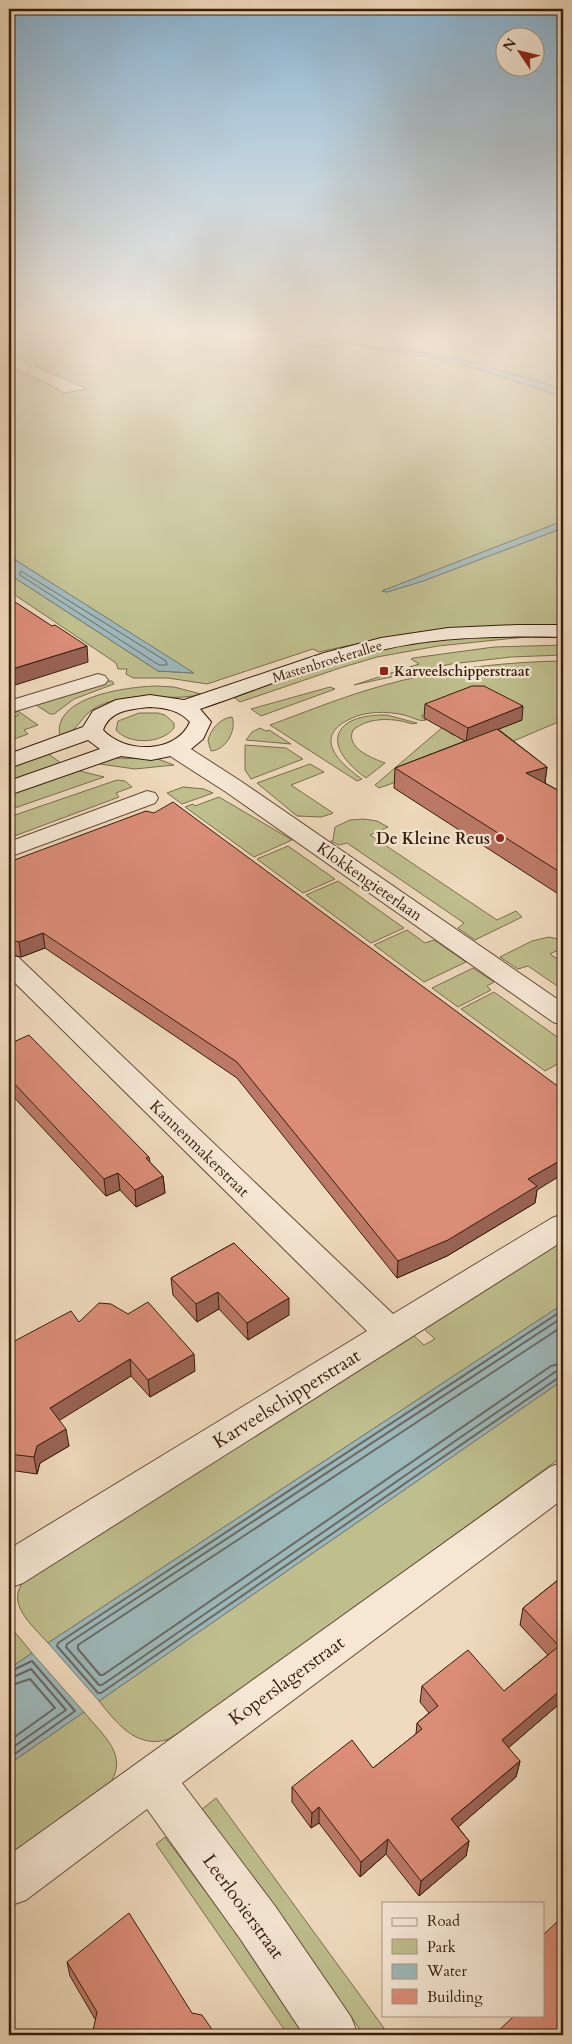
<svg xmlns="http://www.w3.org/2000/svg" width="572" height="2044" font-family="Cardo,serif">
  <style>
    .green { fill: #bfbe8d; stroke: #7b6e4c }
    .water { fill: #9db8ba; stroke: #747a74 }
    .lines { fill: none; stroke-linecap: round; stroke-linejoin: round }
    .shore-far1 { stroke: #6a6a63; stroke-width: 1 }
    .shore { stroke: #6a6a63; stroke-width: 2 }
    .street-casing { stroke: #654c38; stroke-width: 2 }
    .secondary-casing { stroke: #371d0c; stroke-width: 2 }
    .street { fill: #f5e7d4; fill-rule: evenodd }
    .secondary { fill: #f5e7d4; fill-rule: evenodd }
    .wall { fill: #bc7967; stroke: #371d0c }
    .shaded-wall { fill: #996354; stroke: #371d0c }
    .building { fill: #db8d78; stroke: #371d0c }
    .poi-dot { fill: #8f2418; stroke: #f5e7d4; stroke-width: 2 }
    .labels { text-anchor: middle; stroke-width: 4.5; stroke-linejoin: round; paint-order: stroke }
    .far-street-label { font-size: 14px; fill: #371d0c; stroke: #f5e7d4 }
    .far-poi-label { font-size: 14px; font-weight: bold; fill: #371d0c; stroke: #f5e7d4; text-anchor: start }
    .poi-label { font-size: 16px; font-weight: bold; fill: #371d0c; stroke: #f5e7d4; text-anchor: end }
    .street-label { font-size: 16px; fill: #371d0c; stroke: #f5e7d4 }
    .near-street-label { font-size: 19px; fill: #371d0c; stroke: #f5e7d4 }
  </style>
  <rect width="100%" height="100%" fill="#efdabd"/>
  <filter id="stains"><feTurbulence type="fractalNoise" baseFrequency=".004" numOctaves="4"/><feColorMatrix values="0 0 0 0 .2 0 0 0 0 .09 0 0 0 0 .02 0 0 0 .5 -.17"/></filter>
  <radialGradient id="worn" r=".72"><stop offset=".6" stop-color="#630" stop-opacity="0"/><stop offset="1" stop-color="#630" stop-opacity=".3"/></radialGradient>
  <!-- green -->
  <g class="green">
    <path d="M 9,331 L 253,331 L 313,347 L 347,344 L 431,357 L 482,370 L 563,397 L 563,521 L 382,591 L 387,592 L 423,581 L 563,528 L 563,628 C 484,625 396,634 319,652 L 313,649 L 207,684 L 168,678 L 133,678 L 126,674 L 127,669 L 118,669 L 116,663 L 9,591 L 9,574 L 158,671 L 193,673 L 9,556 L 9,366 L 53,386 L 64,393 L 87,389 L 9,355 Z"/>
    <path d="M 270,331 L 392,331 L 364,337 L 367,338 L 403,331 L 563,331 L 563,392 L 549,385 L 476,363 L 422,352 L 296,337 Z"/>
    <path d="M 455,636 L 535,636 L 438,646 L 377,657 L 340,668 L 240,702 L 231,695 L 352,654 Z"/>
    <path d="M 563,645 L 563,655 L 511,657 L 451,664 L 354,685 L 419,664 L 411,659 L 413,658 L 494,647 Z"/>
    <path d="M 563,661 L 563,720 L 516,740 L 379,788 L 375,785 L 444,726 L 451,734 L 465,738 L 451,704 L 421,716 L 426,720 C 419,722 412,717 404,715 C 387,711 366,711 350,719 C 312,737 339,763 362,779 L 357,781 L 270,725 C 303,713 337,699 371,689 C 433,670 499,662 563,661 Z"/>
    <path d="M 107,681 L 112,681 L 114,684 L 74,699 L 54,714 L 50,714 L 36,705 Z"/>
    <path d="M 155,686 L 174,687 L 201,694 C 176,702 145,692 117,700 C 106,702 94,707 86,715 C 77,725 74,733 60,737 C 51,696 128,687 155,686 Z"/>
    <path d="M 330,687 L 335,689 L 261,716 L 251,709 Z"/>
    <path d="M 18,711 L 38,725 L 24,730 L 28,734 L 9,741 L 9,718 L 19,715 L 15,712 Z"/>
    <path d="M 139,713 L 158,713 L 165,715 L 174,723 L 174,728 C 162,744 129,745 116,730 L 118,721 Z"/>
    <path d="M 387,715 L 417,723 C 411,725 407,722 401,721 C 384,718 367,719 353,730 C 345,748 372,758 385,763 L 366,778 C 320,745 332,714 387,715 Z"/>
    <path d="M 232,717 C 237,730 226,750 211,751 L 208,741 C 210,730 220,718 232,717 Z"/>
    <path d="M 260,728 L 266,731 L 269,730 L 291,744 L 246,740 L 252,732 Z"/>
    <path d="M 245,745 L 286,748 L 303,759 L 251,779 L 245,770 Z"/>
    <path d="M 46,752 L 62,764 L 9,782 L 9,765 Z"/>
    <path d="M 111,758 L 158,759 L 174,765 L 135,769 L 93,763 Z"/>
    <path d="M 310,764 L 324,772 L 291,785 L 333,813 L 331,814 L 321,817 L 297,816 L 257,783 Z"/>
    <path d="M 72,769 L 104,777 L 9,810 L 9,791 Z"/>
    <path d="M 117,780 L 125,781 L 132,787 L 116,793 L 119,797 L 9,838 L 9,817 Z"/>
    <path d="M 183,787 L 204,789 L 213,793 L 182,804 L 167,793 Z"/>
    <path d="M 219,797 L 292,840 L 254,857 L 185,807 L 193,804 L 195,806 Z"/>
    <path d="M 364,819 L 377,821 L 388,827 L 370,835 L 497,920 L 516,911 L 522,917 L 475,940 L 458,928 L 464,923 L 347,843 L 339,845 L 331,841 L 333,840 L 335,827 L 350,820 Z"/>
    <path d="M 288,846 L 335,879 L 303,893 L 257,859 Z"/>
    <path d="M 338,881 L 404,928 L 371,943 L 306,895 Z"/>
    <path d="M 407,930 L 425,943 L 434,940 L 466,962 L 424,982 L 374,945 Z"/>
    <path d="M 549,937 L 563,940 L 563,948 L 550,954 L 563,963 L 563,990 L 528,966 L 518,969 L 500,957 L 532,941 Z"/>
    <path d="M 473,968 L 494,982 L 487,986 L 491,990 L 458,1007 L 432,988 Z"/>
    <path d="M 494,992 L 563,1041 L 563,1061 L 545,1071 L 461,1009 Z"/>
    <path d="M 563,1241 L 563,1304 L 48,1643 C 33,1626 4,1603 25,1580 L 413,1335 L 424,1345 L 435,1339 L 424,1329 Z"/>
    <path d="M 563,1380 L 563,1456 L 186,1730 C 180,1730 173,1738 166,1740 C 135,1748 116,1722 99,1701 Z"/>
    <path d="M 9,1625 L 32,1653 L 9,1669 Z"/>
    <path d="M 84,1712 C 103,1736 131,1756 108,1786 L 9,1858 L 9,1764 Z"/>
    <path d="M 216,1798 L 389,2035 L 364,2035 L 263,1891 L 201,1810 Z"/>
    <path d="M 165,1837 L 234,1930 L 305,2035 L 288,2035 L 156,1844 Z"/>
  </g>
  <!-- water -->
  <g class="water">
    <path d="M 253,331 L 270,331 L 296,337 L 438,355 L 476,363 L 549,385 L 563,392 L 563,397 L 482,370 L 431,357 L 347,344 L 313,347 Z"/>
    <path d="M 563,521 L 563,528 L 555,531 L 423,581 L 387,592 L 382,591 Z"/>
    <path d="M 9,556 L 194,673 L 158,671 L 9,574 Z"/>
    <path d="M 563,1304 L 563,1380 L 99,1701 L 48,1643 Z"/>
    <path d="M 32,1653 L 84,1712 L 9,1764 L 9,1669 Z"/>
  </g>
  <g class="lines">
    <!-- shore-far1 -->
    <path class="shore-far1" d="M 21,571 L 166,661 L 167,665 L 159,665 L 20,575 Z"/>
    <!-- shore -->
    <g class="shore">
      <path d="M 563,1310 L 58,1643 L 57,1646 L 98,1693 L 101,1693 L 558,1378 L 563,1377"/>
      <path d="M 563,1317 L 67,1644 L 66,1647 L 99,1685 L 102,1685 L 555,1372 L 563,1370"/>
      <path d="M 563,1326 L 78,1645 L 78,1649 L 100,1675 L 103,1675 L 551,1366 L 563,1363"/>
      <path d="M 9,1672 L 32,1661 L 75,1711 L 9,1758"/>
      <path d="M 9,1679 L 31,1669 L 66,1710 L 9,1750"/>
      <path d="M 9,1686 L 30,1679 L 55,1708 L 9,1741"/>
    </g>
    <!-- street casing -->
    <g class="street-casing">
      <g id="street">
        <path d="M 98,674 L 105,676 L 108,680 L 105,684 L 9,713 L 9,701 Z"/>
        <path d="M 175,743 L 183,744 L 242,782 L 563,1003 L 563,1025 L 553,1022 L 226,792 L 167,754 L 164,749 L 167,744 Z"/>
        <path d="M 147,791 L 155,793 L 158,798 L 155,803 L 9,857 L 9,842 Z"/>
        <path d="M 9,955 L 18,957 L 393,1314 L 552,1218 L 563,1214 L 563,1241 L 23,1583 L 9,1588 L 9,1549 L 367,1331 L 9,977 Z"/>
        <path d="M 563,1462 L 563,1499 L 182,1783 L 275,1906 L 351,2017 L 358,2035 L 304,2035 L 241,1940 L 147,1809 L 26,1900 L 9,1906 L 9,1855 L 550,1467 Z"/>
      </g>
    </g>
    <!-- secondary casing -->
    <g class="secondary-casing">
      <path id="secondary" d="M 517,625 L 563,625 L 563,637 C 502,636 441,636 381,650 C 319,663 260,689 200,709 L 211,722 L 203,739 L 191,749 L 176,755 L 151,760 L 121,756 L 9,795 L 9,781 L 100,749 L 88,740 L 9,768 L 9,754 L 83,727 L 93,711 L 116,700 L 150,695 L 184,700 L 324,653 L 381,638 L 448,628 ZM 150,707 C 166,708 179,710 190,722 C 176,754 125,754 103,730 C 110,710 131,709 150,707 Z"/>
    </g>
    <!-- street -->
    <use href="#street" class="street"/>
    <!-- secondary -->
    <use href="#secondary" class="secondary"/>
  </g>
  <!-- wall -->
  <g class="wall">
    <path d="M 425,704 L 522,720 L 498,729 L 547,767 L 545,783 L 563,793 L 563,897 L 394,788 L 395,768 L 465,741 L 424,718 Z"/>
    <path d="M 9,862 L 537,1190 L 535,1203 L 447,1256 L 397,1278 L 237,1078 L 45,948 L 21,957 L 9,954 Z"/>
    <path d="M 9,1044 L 149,1157 L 150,1162 L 163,1176 L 165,1193 L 136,1207 L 120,1190 L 106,1196 L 9,1092 Z"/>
    <path d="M 234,1243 L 289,1315 L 248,1340 L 219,1309 L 197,1322 L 173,1295 L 171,1278 Z"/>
    <path d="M 128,1314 L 195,1371 L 150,1397 L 131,1376 L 59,1420 L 69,1446 L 40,1463 L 37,1474 L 9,1470 L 9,1344 L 79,1322 Z"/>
    <path d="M 563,1576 L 563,1711 L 558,1705 L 508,1748 L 520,1761 L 516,1777 L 458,1827 L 469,1841 L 466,1856 L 419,1896 L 386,1854 L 360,1877 L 319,1823 L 311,1828 L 292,1802 L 292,1787 L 373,1768 L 416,1734 L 417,1723 L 429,1713 L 420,1702 L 422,1686 L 504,1691 L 548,1655 L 520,1625 L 523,1608 Z"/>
    <path d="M 67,1962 L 192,2013 L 95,2019 L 70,1976 Z"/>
  </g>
  <!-- shaded-wall -->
  <g class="shaded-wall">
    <path d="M 87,646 L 88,662 L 9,687 L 9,670 Z"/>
    <path d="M 523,706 L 522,720 L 466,742 L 468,728 Z"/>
    <path d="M 547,767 L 544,787 L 526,773 Z"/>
    <path d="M 43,933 L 45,948 L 21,957 L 19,942 Z"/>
    <path d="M 563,1159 L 563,1174 L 537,1190 L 535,1203 L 447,1256 L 397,1278 L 398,1261 L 528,1179 Z"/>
    <path d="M 118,1173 L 120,1190 L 106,1196 L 104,1179 Z"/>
    <path d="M 163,1176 L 165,1193 L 136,1207 L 135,1190 Z"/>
    <path d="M 218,1292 L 219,1309 L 197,1322 L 196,1304 Z"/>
    <path d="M 289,1298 L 289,1315 L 248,1340 L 247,1323 Z"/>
    <path d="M 194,1354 L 195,1371 L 150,1397 L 148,1380 Z"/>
    <path d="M 130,1359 L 131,1376 L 52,1425 L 50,1408 Z"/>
    <path d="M 66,1429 L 69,1446 L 40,1463 L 37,1474 L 34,1457 L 37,1446 Z"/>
    <path d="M 562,1689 L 558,1705 L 499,1756 L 502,1740 Z"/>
    <path d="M 520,1761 L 516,1777 L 449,1835 L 451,1819 Z"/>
    <path d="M 319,1807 L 319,1823 L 311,1828 L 312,1813 Z"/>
    <path d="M 388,1839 L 386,1854 L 360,1877 L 361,1862 Z"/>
    <path d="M 469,1841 L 466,1856 L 419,1896 L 421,1881 Z"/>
  </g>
  <!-- building -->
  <g class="building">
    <path d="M 9,598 L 52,626 L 55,625 L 87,646 L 9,670 Z"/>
    <path d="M 472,686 L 484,686 L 523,706 L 468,728 L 425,704 Z"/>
    <path d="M 497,729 L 547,767 L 526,773 L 563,793 L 563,874 L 395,768 Z"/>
    <path d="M 173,802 L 563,1090 L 563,1159 L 528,1179 L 537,1186 L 448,1240 L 398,1261 L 237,1062 L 43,933 L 19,942 L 9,939 L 9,862 L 146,811 L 154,813 Z"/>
    <path d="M 29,1035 L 149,1157 L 146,1158 L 163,1176 L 135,1190 L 118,1173 L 104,1179 L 9,1078 L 9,1044 Z"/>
    <path d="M 234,1243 L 289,1298 L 247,1323 L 218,1292 L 196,1304 L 171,1278 Z"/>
    <path d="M 148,1302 L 194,1354 L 148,1380 L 130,1359 L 50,1408 L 66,1429 L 37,1446 L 34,1457 L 9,1454 L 9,1344 L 71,1311 L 79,1322 L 99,1303 L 111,1304 L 128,1314 Z"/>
    <path d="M 563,1576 L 563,1691 L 562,1689 L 502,1740 L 520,1761 L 451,1819 L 469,1841 L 421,1881 L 388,1839 L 361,1862 L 319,1807 L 312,1813 L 292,1787 L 352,1740 L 373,1768 L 422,1729 L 417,1723 L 438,1706 L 422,1686 L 468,1650 L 504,1691 L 559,1646 L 523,1608 Z"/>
    <path d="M 129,1913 L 192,2013 L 202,2015 L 216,2035 L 92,2035 L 97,2012 L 67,1962 Z"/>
    <path d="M 558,1921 L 563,1927 L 563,2035 L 494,2035 L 515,2015 L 543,2015 L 543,1935 Z"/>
  </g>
  <!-- sky -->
  <linearGradient id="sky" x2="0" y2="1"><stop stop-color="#8ab6d6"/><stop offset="0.54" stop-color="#f8eee1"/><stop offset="1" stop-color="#f8eee1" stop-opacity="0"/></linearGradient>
  <rect width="572" height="617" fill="url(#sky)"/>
  <!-- markers -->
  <g class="poi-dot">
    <rect x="379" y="666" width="10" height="10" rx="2.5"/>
    <circle cx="500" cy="838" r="5"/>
  </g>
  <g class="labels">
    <!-- far-street labels -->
    <g class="far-street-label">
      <text transform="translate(327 661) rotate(-17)" y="5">Mastenbroekerallee</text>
    </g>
    <!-- far-poi labels -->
    <g class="far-poi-label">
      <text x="394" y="676">Karveelschipperstraat</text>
    </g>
    <!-- poi labels -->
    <g class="poi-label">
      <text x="490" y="844">De Kleine Reus</text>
    </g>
    <!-- street labels -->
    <g class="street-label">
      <text transform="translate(370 881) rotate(35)" y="6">Klokkengieterlaan</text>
      <text transform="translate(200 1148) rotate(44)" y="6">Kannenmakerstraat</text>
    </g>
    <!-- near-street labels -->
    <g class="near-street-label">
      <text transform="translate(286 1398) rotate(-32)" y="7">Karveelschipperstraat</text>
      <text transform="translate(286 1680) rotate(-36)" y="7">Koperslagerstraat</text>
      <text transform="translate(244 1906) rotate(54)" y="7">Leerlooierstraat</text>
    </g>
  </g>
  <!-- margin -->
  <rect width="572" height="2044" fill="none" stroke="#efdabd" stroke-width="30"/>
  <rect x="10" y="10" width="552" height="2024" fill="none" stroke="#371d0c" stroke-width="2.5"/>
  <rect x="15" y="15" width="542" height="2014" fill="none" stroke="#371d0c"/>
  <!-- legend -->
  <rect x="382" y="1902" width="162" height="115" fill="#f5e7d4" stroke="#a99684"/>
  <rect x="392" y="1918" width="25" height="8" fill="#f5e7d4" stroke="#a99684"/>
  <text x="427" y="1926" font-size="15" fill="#371d0c">Road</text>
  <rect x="392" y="1939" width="25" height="15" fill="#bfbe8d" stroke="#a99684"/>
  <text x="427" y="1952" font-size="15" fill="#371d0c">Park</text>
  <rect x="392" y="1964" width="25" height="15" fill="#9db8ba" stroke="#a99684"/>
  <text x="427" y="1976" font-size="15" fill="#371d0c">Water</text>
  <rect x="392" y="1989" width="25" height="15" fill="#db8d78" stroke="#a99684"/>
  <text x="427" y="2002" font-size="15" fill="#371d0c">Building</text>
  <!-- north arrow -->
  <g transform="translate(520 52) rotate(305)"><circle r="24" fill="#f5e7d4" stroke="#a99684"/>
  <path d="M0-4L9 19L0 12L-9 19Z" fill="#8f2418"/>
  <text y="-8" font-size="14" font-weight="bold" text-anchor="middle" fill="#371d0c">N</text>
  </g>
  <rect width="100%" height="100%" filter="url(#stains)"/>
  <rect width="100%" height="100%" fill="url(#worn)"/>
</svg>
